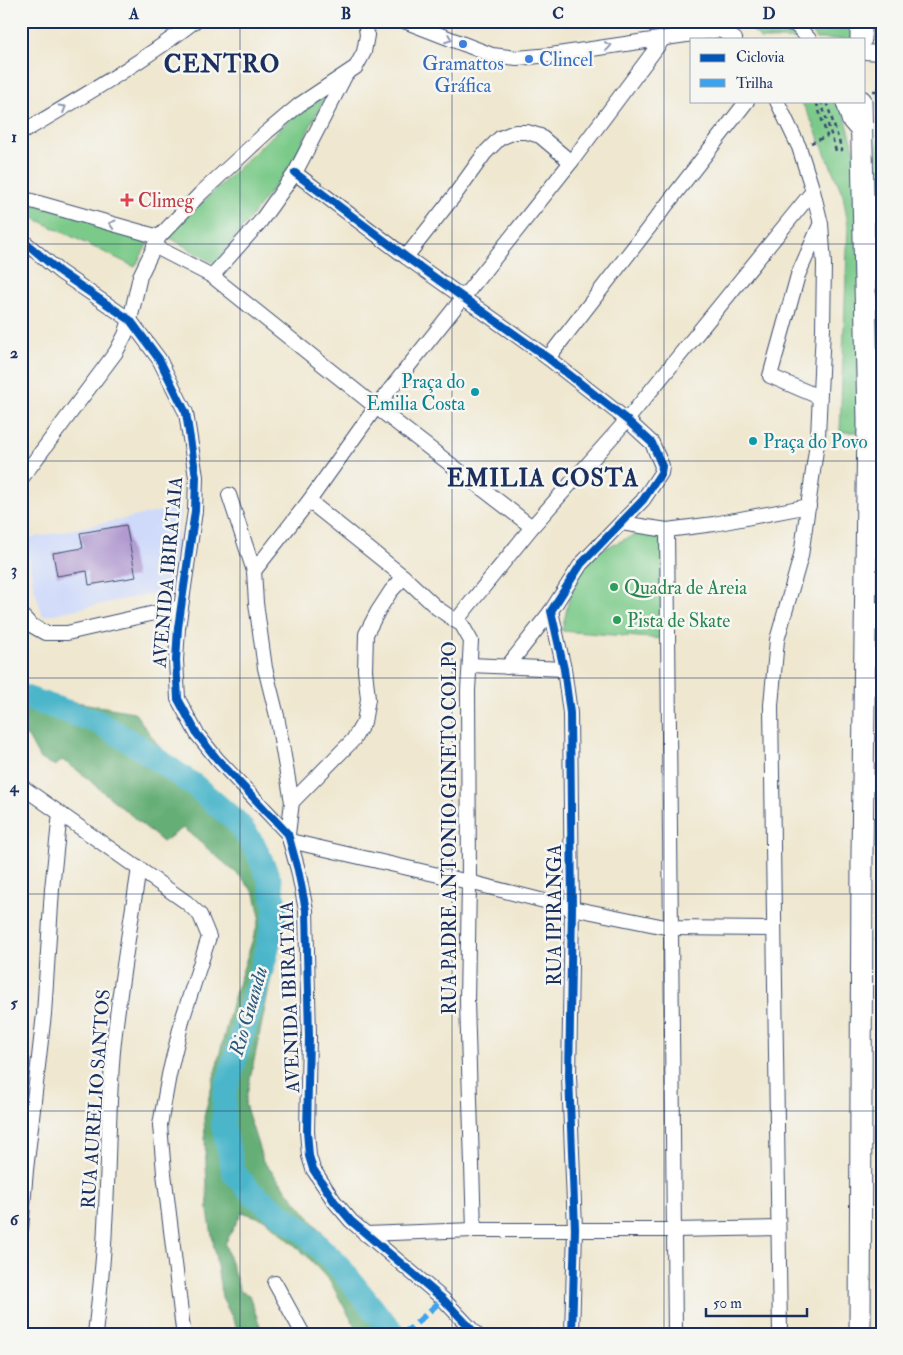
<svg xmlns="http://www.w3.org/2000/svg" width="903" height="1355" font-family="'IM FELL Double Pica',serif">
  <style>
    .built { fill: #cfdafa }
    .green { fill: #7cca8a; stroke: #4c7c74 }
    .forest { fill: #65ae76; stroke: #406e6a }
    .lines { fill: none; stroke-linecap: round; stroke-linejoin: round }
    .river { stroke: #4cb6ca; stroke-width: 24 }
    .building { fill: #b19ad0 }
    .minor-casing { stroke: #3b4b6f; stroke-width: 16 }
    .highway-casing { stroke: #3b4b6f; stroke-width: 23 }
    .path { stroke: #3b4b6f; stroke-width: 2.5; stroke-dasharray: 4 4; stroke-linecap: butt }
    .minor { stroke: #fff; stroke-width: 14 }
    .highway { stroke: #fff; stroke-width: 21 }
    .quiet { stroke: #3da3ed; stroke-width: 6; stroke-dasharray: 12 6; stroke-linecap: butt }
    .cycleway-casing { stroke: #f6f6f2; stroke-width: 11 }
    .cycleway { stroke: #0057b8; stroke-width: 8 }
    .oneway { stroke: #8d97ae }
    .grid { fill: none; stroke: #1b2f5e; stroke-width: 1; stroke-opacity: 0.55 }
    .shop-dot { fill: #3f7fe0; stroke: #f6f6f2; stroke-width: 2 }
    .health-dot { fill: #e0444e; stroke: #f6f6f2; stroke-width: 2 }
    .culture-dot { fill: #0f9aa8; stroke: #f6f6f2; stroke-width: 2 }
    .leisure-dot { fill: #2e9e5b; stroke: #f6f6f2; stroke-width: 2 }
    .labels { text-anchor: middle; stroke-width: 5; stroke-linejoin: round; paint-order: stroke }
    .shop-label { font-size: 19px; fill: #366cbe; stroke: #f6f6f2; text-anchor: start }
    .health-label { font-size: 19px; fill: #be3a42; stroke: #f6f6f2; text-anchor: start }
    .culture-label { font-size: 19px; fill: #0d838f; stroke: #f6f6f2; text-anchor: end }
    .street-label { font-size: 19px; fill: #1b2f5e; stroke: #f6f6f2 }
    .leisure-label { font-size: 19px; fill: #27864d; stroke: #f6f6f2; text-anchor: start }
    .water-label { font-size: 20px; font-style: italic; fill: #2a587e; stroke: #f6f6f2 }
    .district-label { font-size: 24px; font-weight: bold; letter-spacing: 1px; fill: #1b2f5e; stroke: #f6f6f2 }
    .neatline { fill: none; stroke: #1b2f5e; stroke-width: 2 }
    .grid-label { font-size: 16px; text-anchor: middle; font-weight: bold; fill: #1b2f5e }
  </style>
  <rect width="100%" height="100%" fill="#f6f6f2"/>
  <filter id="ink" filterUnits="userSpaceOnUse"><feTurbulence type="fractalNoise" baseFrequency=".02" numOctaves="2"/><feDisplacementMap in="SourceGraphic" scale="10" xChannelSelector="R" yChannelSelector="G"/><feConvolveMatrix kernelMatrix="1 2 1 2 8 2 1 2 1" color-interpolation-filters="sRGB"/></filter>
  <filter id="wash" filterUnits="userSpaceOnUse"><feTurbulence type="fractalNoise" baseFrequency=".0096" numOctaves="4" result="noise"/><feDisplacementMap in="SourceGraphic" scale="20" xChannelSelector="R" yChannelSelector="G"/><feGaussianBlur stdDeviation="1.12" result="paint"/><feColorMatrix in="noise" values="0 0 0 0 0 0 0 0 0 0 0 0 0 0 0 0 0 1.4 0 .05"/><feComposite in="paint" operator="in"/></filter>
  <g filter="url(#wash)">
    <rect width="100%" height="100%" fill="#efe7cf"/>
    <!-- built -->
    <path class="built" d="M 181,507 L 170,590 L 43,616 L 33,585 L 26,539 Z"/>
    <!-- green -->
    <g class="green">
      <path d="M 739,21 C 765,21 784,23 806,39 L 760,39 L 758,35 Z"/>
      <path d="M 807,21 L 854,21 L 852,39 L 816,39 Z"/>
      <path d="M 882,72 L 882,192 L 877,188 L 878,78 Z"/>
      <path d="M 336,75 L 292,163 L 215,264 L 167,236 Z"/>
      <path d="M 801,101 L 841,101 L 861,175 L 858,432 L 840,432 L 848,225 L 843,195 L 811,120 Z"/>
      <path d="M 21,199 L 150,239 L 135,267 L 21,212 Z"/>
      <path d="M 639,533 L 655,533 L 666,540 L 664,639 L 562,631 L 569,599 L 577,576 L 594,553 Z"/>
    </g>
    <!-- forest -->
    <path class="forest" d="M 21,685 L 64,700 L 134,712 L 169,760 L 214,793 L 250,827 L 268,857 L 285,911 L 245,1104 L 263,1161 L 394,1320 L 373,1334 L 359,1334 L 331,1283 L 307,1256 L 266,1220 L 242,1212 L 225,1244 L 240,1291 L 249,1295 L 263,1334 L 240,1334 L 222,1297 L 208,1211 L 204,1117 L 233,1000 L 260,917 L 255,894 L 241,877 L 183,828 L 163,842 L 77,770 L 62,760 L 56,766 L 40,759 L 28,737 L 21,733 Z"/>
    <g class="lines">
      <!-- river -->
      <path class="river" d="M 21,696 L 98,722 L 139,747 L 195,786 L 239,824 L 255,847 L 270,881 L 276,910 L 265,958 L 225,1093 L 223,1125 L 234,1173 L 252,1193 L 302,1230 L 338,1265 L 381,1319 L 395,1334"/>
    </g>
    <g id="blocks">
      <!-- building -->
      <path class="building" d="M 126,525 L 136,577 L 89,585 L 87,571 L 57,576 L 53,553 L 83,548 L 80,533 Z"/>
    </g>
  </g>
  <g filter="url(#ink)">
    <use href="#blocks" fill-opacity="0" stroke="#3b4b6f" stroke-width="1"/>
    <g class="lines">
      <!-- minor casing -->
      <g class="minor-casing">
        <g id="minor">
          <path d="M 404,21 L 492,55 L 517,58 L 551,55 L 720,30 L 735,39"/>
          <path d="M 781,21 L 796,25 L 809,39"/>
          <path d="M 864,52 L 882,53"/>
          <path d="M 777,101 L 799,147 L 813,191 L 821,224 L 824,264 L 823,329 L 818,436 L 801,556 L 777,640 L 771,705 L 780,1334"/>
          <path d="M 843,101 L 849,121 L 861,135"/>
          <path d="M 21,133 C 80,98 141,63 195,21"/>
          <path d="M 295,173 L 406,257 L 548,358 L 627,420 L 652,443 L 662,466 L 661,473 L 643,500 L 581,564 L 551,611 L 564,669 L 570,713 L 572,908 L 569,1076 L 575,1229 L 572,1334"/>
          <path d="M 21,198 L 159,237"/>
          <path d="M 863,203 L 882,201"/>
          <path d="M 21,239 L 60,272 L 130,320 L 159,359 L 186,413 L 196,477 L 195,511 L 178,628 L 176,660 L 178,699 L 197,734 L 217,759 L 288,834 L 298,870 L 306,910 L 309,1037 L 307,1131 L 309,1156 L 313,1169 L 334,1201 L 351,1221 L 443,1299 L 476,1334"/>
          <path d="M 154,246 L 212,276 L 376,407 L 532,527"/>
          <path d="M 406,257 L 454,196 L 485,153 L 500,138 L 515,132 L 527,132 L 540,136 L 571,162"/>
          <path d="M 212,276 L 260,222 L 295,173 L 345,76"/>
          <path d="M 548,358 L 747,101"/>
          <path d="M 819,397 L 770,376 L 798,275 L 820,225"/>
          <path d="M 21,479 L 116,352 L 125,335 L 130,320 L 140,276 L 159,237 L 200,194 L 267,132 L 299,105 L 356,67 L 364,52 L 367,35 L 365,21"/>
          <path d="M 229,495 L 254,571 L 256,603 L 265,668 L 277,716 L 292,802"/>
          <path d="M 309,501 L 404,577 L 437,608 L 462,625 L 471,641 L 468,690 L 469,882 L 467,1002 L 474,1230"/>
          <path d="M 621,523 L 667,530 L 714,524 L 809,506"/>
          <path d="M 667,530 L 675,1334"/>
          <path d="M 254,571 L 309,501 L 376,407 L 571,162 L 663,39"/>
          <path d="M 865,610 L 882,609"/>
          <path d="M 21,615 L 31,625 L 45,633 L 67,633 L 181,607"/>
          <path d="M 456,621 L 532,527 L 627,420 L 813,191"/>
          <path d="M 865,622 L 882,624"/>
          <path d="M 470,665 L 564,669"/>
          <path d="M 507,667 L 551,611"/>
          <path d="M 21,786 L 186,902 L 200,915 L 209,937 L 183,1017 L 169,1075 L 160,1125 L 164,1173 L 183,1329 L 182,1334"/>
          <path d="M 288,834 L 292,802 L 353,740 L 364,722 L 368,699 L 365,670 L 366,634 L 378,611 L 391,591 L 404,577"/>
          <path d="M 290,841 L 469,882 L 572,908 L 670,928 L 773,929"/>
          <path d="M 21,1229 L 26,1170 L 44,1014 L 52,889 L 60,813"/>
          <path d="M 365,1234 L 474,1230 L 673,1230 L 778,1228"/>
          <path d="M 275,1283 L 303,1334"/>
          <path d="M 95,1334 C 99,1297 104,1261 105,1225 C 109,1167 108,1109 113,1051 C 119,989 130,929 139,868"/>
        </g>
      </g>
      <!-- highway casing -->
      <g class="highway-casing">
        <g id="highway">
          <path d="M 861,21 L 861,39"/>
          <path d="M 860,1334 L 862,855 L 868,421 L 861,101"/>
        </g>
      </g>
      <!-- path -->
      <g class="path">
        <path d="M 873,91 L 881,91 L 882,122"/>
        <path d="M 821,101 L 836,151 L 842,150 L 826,101"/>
        <path d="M 811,143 L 827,136 L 816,101"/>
      </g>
      <!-- minor -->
      <use href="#minor" class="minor"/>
      <!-- highway -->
      <use href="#highway" class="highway"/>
      <!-- quiet -->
      <path class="quiet" d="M 402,1334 L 411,1328 L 443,1299"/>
      <!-- cycleway casing -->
      <g class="cycleway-casing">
        <g id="cycleway">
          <path d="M 295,173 L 406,257 L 548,358 L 627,420 L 652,443 L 662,466 L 661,473 L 643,500 L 581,564 L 551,611 L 564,669 L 570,713 L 572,908 L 569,1076 L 575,1229 L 572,1334"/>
          <path d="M 21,239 L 60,272 L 130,320 L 159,359 L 186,413 L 196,477 L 195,511 L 178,628 L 176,660 L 178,699 L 197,734 L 217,759 L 288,834 L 298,870 L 306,910 L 309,1037 L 307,1131 L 309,1156 L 313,1169 L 334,1201 L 351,1221 L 443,1299 L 476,1334"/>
        </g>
      </g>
      <!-- cycleway -->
      <use href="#cycleway" class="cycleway"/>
    </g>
    <!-- one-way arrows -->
    <defs><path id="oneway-chevron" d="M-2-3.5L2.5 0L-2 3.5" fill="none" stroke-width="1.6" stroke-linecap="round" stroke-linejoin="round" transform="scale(1.25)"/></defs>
    <g class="oneway">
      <use href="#oneway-chevron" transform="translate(449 39) rotate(21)"/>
      <use href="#oneway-chevron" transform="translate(608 46) rotate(-8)"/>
      <use href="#oneway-chevron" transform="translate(63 108) rotate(-31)"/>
      <use href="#oneway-chevron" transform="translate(112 224) rotate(-164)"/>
    </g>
  </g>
  <!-- grid -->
  <path class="grid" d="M 240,21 L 240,1334M 452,21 L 452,1334M 664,21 L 664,1334M 21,244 L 882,244M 21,461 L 882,461M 21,678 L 882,678M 21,894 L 882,894M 21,1111 L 882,1111"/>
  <!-- markers -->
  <g class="shop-dot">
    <circle cx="463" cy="44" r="5"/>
    <circle cx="529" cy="59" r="5"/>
  </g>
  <path class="health-dot" d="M124.5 192.5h5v5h5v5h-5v5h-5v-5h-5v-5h5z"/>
  <g class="culture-dot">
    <circle cx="475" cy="392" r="5"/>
    <circle cx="753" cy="441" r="5"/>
  </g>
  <g class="leisure-dot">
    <circle cx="614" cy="587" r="5"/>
    <circle cx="617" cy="620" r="5"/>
  </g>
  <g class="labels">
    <!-- shop labels -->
    <g class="shop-label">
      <text x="539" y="66">Clincel</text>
      <text x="463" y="70" text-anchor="middle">Gramattos<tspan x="463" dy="22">Gráfica</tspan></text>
    </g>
    <!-- health labels -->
    <g class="health-label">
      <text x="138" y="207">Climeg</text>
    </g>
    <!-- culture labels -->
    <g class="culture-label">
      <text x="465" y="388">Praça do<tspan x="465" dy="22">Emilia Costa</tspan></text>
      <text x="763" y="448" text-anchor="start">Praça do Povo</text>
    </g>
    <!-- street labels -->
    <g class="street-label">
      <text transform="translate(167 572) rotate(-85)" y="7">AVENIDA IBIRATAIA</text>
      <text transform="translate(449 828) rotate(-90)" y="7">RUA PADRE ANTONIO GINETO COLPO</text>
      <text transform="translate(554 915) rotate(-90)" y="7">RUA IPIRANGA</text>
      <text transform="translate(289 997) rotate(-92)" y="7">AVENIDA IBIRATAIA</text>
      <text transform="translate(95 1099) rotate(-86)" y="7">RUA AURELIO SANTOS</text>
    </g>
    <!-- leisure labels -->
    <g class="leisure-label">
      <text x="624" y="594">Quadra de Areia</text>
      <text x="627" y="627">Pista de Skate</text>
    </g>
    <!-- water labels -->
    <g class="water-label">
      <text transform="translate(248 1011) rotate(-74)" y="7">Rio Guandu</text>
    </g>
    <!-- district labels -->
    <g class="district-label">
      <text x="222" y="72">CENTRO</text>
      <text x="543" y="486">EMILIA COSTA</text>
    </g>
  </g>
  <!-- margin -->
  <rect width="903" height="1355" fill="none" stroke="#f6f6f2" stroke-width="55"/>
  <!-- legend -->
  <rect x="690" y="38" width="175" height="65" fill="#f6f6f2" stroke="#9ea6b7"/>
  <rect x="700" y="54" width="25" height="8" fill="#0057b8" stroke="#9ea6b7"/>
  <text x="736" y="62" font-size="15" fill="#1b2f5e">Ciclovia</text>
  <rect x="700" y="79" width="25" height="8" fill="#3da3ed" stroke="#9ea6b7"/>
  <text x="736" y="88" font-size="15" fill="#1b2f5e">Trilha</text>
  <!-- scale -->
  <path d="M706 1308v8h101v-8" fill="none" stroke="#1b2f5e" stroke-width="2.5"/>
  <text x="713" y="1308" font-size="15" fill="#1b2f5e" stroke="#f6f6f2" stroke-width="4" paint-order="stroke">50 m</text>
  <rect x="28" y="28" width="848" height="1300" class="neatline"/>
  <g class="grid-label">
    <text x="134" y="19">A</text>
    <text x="346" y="19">B</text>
    <text x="558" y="19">C</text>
    <text x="769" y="19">D</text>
    <text x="14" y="142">1</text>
    <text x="14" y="358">2</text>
    <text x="14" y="575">3</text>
    <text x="14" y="792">4</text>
    <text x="14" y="1008">5</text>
    <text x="14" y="1225">6</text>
  </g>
</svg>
